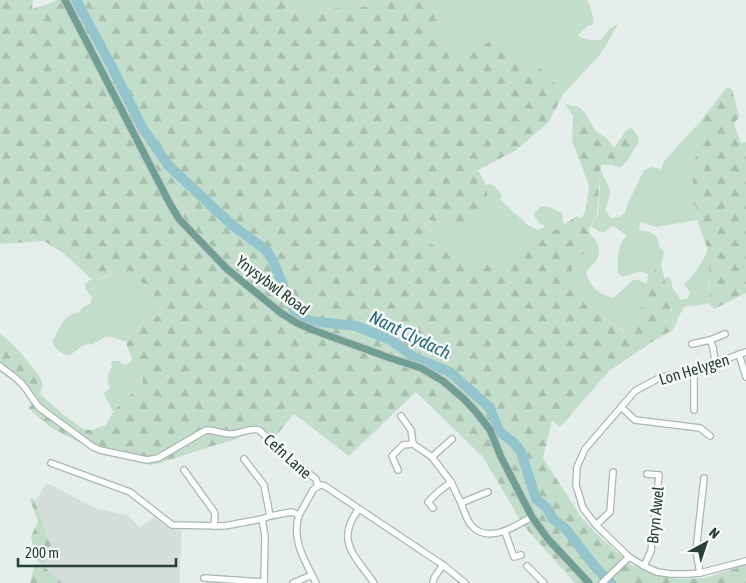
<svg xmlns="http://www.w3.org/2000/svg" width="746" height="583" font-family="'Asap Condensed',sans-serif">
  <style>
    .built { fill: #d5deda }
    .grass { fill: #c2ddc9 }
    .forest { fill: url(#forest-firs) }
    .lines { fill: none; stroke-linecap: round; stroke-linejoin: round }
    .river { stroke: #94c5cd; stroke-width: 10 }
    .minor-casing { stroke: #a9b6b2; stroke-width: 8 }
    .major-casing { stroke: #c3c9c7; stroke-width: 9 }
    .minor { stroke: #fff; stroke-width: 5.5 }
    .major { stroke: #6f9f93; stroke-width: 7 }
    .labels { text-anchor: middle; stroke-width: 5; stroke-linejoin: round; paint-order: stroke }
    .street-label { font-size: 16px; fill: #273f38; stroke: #f7faf9 }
    .water-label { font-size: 18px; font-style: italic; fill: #256976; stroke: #f7faf9 }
  </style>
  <defs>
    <pattern id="forest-firs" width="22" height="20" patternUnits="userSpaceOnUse" patternTransform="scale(1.25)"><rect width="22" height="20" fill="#c2ddc9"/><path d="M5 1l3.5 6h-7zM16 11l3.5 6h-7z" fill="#a7bfad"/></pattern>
  </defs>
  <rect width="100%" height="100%" fill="#e6eeeb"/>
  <!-- built -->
  <path class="built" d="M 47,483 L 97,509 L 127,515 L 140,527 L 154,517 L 166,526 L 182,530 L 179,583 L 62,583 L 42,566 L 51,544 L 35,501 Z"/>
  <!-- grass -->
  <g class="grass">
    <path d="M 286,0 L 375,0 L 375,6 L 289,11 Z"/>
    <path d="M 438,0 L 588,0 L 588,3 L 590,5 L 594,22 L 592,25 L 589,25 L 578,35 L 579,37 L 590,40 L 601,40 L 609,29 L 613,27 L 618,23 L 611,37 L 599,56 L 564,93 L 535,63 L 516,59 L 451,63 L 438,26 Z"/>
    <path d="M 699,123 L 691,196 L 697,211 L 698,220 L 656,227 L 640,222 L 639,230 C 651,232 659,233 659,247 L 664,251 L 661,266 L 648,274 L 640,271 L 623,277 L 618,273 C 618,260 616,245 627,236 L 615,227 L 611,226 L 605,232 L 600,232 L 591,226 L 598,214 L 600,187 L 600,170 C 602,174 604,177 606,181 C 613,191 609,200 605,210 L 611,218 L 618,217 L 625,213 L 628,203 L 642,174 L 645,170 L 652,167 L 661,169 L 664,161 Z"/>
    <path d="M 489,184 C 496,185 499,191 502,196 L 500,199 C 506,205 512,211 518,216 C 526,223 527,226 538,230 L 543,228 L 545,226 L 538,222 L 538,219 L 535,218 L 534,214 C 536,212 538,209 540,207 C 547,204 557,211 562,213 L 564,225 L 556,230 L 542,231 L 522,254 L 499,267 L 456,257 L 431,244 L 427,239 L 432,231 L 423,221 L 426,218 L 434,222 L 442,221 L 488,201 L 486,185 Z"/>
    <path d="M 589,233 C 597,239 602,249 597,259 C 595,263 590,268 586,272 C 589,286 599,295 614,298 L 633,280 L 639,280 L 647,284 L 645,303 L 625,332 L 584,303 L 571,277 L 573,262 L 590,249 Z"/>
    <path d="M 708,251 L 710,296 L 708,303 C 699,306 692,305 684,307 L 679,316 L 673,330 L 672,311 L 665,278 L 669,277 L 672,283 L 672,287 L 681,300 L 688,298 L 690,292 L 684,284 C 695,276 701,262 708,251 Z"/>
    <path d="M 117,271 C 143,280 150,286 162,311 C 158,317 154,317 148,321 C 140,326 132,334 126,341 C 119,341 114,336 107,337 C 102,338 97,341 93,344 C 90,345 88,344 85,345 C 74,349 71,362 58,350 C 55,347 53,345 53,340 C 60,329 63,314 78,313 L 83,307 L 90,304 L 92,298 L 85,288 L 85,284 L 90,280 C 100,281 109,275 117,271 Z"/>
    <path d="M 132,356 C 140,367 145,374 142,388 L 124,399 L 113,412 C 111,405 106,400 104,393 L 110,388 C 107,379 107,375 112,367 L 111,363 L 112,361 L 118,361 L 126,365 L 131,362 Z"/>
  </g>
  <!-- forest -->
  <g class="forest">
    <path d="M 0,0 L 33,0 L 32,9 L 46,5 L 57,0 L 286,0 L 289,11 L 375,6 L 375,0 L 438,0 L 438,26 L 451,63 L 503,34 L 516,58 L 535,63 L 564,93 L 548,123 L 530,138 L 515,151 L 478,170 L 486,185 L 488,201 L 475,224 L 442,221 L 434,222 L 426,218 L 423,222 L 432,231 L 432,238 L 428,240 L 431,244 L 456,257 L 499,267 L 522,254 L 528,238 L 542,231 L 556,230 L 577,216 L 582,218 L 586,209 L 589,185 L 572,141 L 573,116 L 565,104 L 579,107 L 585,113 L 595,130 L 607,139 L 614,148 L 624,133 L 631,127 L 639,138 L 638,144 C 629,153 632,160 619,168 L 613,165 L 601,165 L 597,214 L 589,229 L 590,249 L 573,262 L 571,277 L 584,303 L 624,332 L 644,303 L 648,274 L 661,266 C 668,288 672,308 673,330 L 655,340 L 609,371 L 560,427 L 552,420 L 543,458 L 581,517 L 597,534 L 631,565 L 659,575 L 679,579 L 705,578 L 746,565 L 746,583 L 575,583 L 524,526 L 483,457 L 416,392 L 349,456 L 294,414 L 274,438 L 252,429 L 234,440 L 213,446 L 160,463 L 150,465 L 96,451 L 50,427 L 28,408 L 32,403 L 24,391 L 0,369 L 0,334 C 9,339 39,372 42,382 C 43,385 41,390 40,394 L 65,416 L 83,429 L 92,430 L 106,425 L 113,412 L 124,399 L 142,388 C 145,373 140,369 132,357 C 129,352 127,347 126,341 C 132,334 140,326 148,321 C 154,317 158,317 162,311 C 150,286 143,280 117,271 L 94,281 L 63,253 L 44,241 L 0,244 Z"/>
    <path d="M 727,87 L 732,89 L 739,117 L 734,124 L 741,143 L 746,142 L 746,293 L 714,309 L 708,303 L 710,296 L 710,284 L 707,248 L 698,223 L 697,211 L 691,196 L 699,123 Z"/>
    <path d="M 33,498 L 35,501 L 51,544 L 43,566 L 62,583 L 30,583 L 35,564 L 42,565 L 31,554 L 33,546 L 31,536 L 38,522 L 30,499 Z"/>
  </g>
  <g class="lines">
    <!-- river -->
    <path class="river" d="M 76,0 L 113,69 L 142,127 L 168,165 L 232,225 L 266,250 L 273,261 L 291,305 L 297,315 L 310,321 L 356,326 L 391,340 L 415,358 L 450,372 L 490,408 L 499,431 L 515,444 L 521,452 L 536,499 L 547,508 L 553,519 L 566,529 L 596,568 L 611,583"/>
    <!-- minor casing -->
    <g class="minor-casing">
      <g id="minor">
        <path d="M 710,340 L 725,334"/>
        <path d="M 692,344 L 710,340 L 713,347 L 715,362"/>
        <path d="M 746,352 L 694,370 L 659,378 L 635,391 L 585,449 L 577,467 L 576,485 L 583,508 L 596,525 L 629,557 L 644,566 L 657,572 L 671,574 L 687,574 L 700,573 L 746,561"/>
        <path d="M 739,354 L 746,377"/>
        <path d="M 0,366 C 7,372 16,377 22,384 C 29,392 33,401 40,408 L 93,447 L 100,450 L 147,460 L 158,458 L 206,430 C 215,430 223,434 231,434 C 241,434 249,427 259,430 L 299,466 L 316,479 L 318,486"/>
        <path d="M 621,407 L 635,420 L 700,428 L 710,436"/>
        <path d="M 694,410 L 694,370"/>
        <path d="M 401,416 L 411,430 L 413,444 L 432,457 L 451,482 L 461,503"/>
        <path d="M 432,457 L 452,439"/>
        <path d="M 244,459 L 264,485 L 270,516"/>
        <path d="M 51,463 L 130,492 L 172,525 L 224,526 L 262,519 L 270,516 L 292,512 L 299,515 L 313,490 L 318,486"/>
        <path d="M 184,470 L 213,510 L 215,514 L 214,526"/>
        <path d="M 398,470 L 392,456 L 403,445 L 413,444"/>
        <path d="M 318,486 L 321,485 L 325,486 L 443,565 L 465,583"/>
        <path d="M 488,492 L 461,503 C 464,510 466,519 471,525 C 488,545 515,526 532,517"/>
        <path d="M 433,508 L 428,502 L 438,492 L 451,482"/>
        <path d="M 358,510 C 335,541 355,556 374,583"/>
        <path d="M 299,515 C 291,540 305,561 316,583"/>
        <path d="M 262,519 L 265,536 L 264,583"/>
        <path d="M 596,525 L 610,512 L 613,472"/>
        <path d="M 505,532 L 514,557 L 521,555"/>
        <path d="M 527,566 L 544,583"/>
        <path d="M 644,566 L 651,551 L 659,475 L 647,474"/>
        <path d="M 700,573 L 696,551 L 704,478"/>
        <path d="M 204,578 L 264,582"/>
        <path d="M 293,583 L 312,575"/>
        <path d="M 433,583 L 434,578 L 443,565"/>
        <path d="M 602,583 L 629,557"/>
      </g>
    </g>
    <!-- major casing -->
    <g class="major-casing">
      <path id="major" d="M 65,0 L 170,204 L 179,219 L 227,269 L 281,313 L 297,323 L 313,330 L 390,358 L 421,368 L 443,381 L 464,399 L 477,413 L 490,430 L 501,457 L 532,517 L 548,539 L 589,583"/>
    </g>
    <!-- minor -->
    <use href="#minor" class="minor"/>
    <!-- major -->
    <use href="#major" class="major"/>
  </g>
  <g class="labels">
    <!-- street labels -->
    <g class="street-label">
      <text transform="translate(273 285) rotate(37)" y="6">Ynysybwl Road</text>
      <text transform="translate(694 369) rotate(-17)" y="6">Lon Helygen</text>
      <text transform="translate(288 456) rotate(42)" y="6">Cefn Lane</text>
      <text transform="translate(655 515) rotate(-84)" y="6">Bryn Awel</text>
    </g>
    <!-- water labels -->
    <g class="water-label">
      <text transform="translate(410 335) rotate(26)" y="6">Nant Clydach</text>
    </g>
  </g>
  <!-- north arrow -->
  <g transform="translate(706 543) rotate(40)" stroke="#f7faf9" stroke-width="4" paint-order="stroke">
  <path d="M0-4L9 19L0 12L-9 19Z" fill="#273f38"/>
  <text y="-8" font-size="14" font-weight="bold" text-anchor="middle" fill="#273f38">N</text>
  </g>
  <!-- scale -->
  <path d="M18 558v8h158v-8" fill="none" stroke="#273f38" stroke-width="2.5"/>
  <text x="25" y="558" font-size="15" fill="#273f38" stroke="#f7faf9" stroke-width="4" paint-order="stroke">200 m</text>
</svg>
